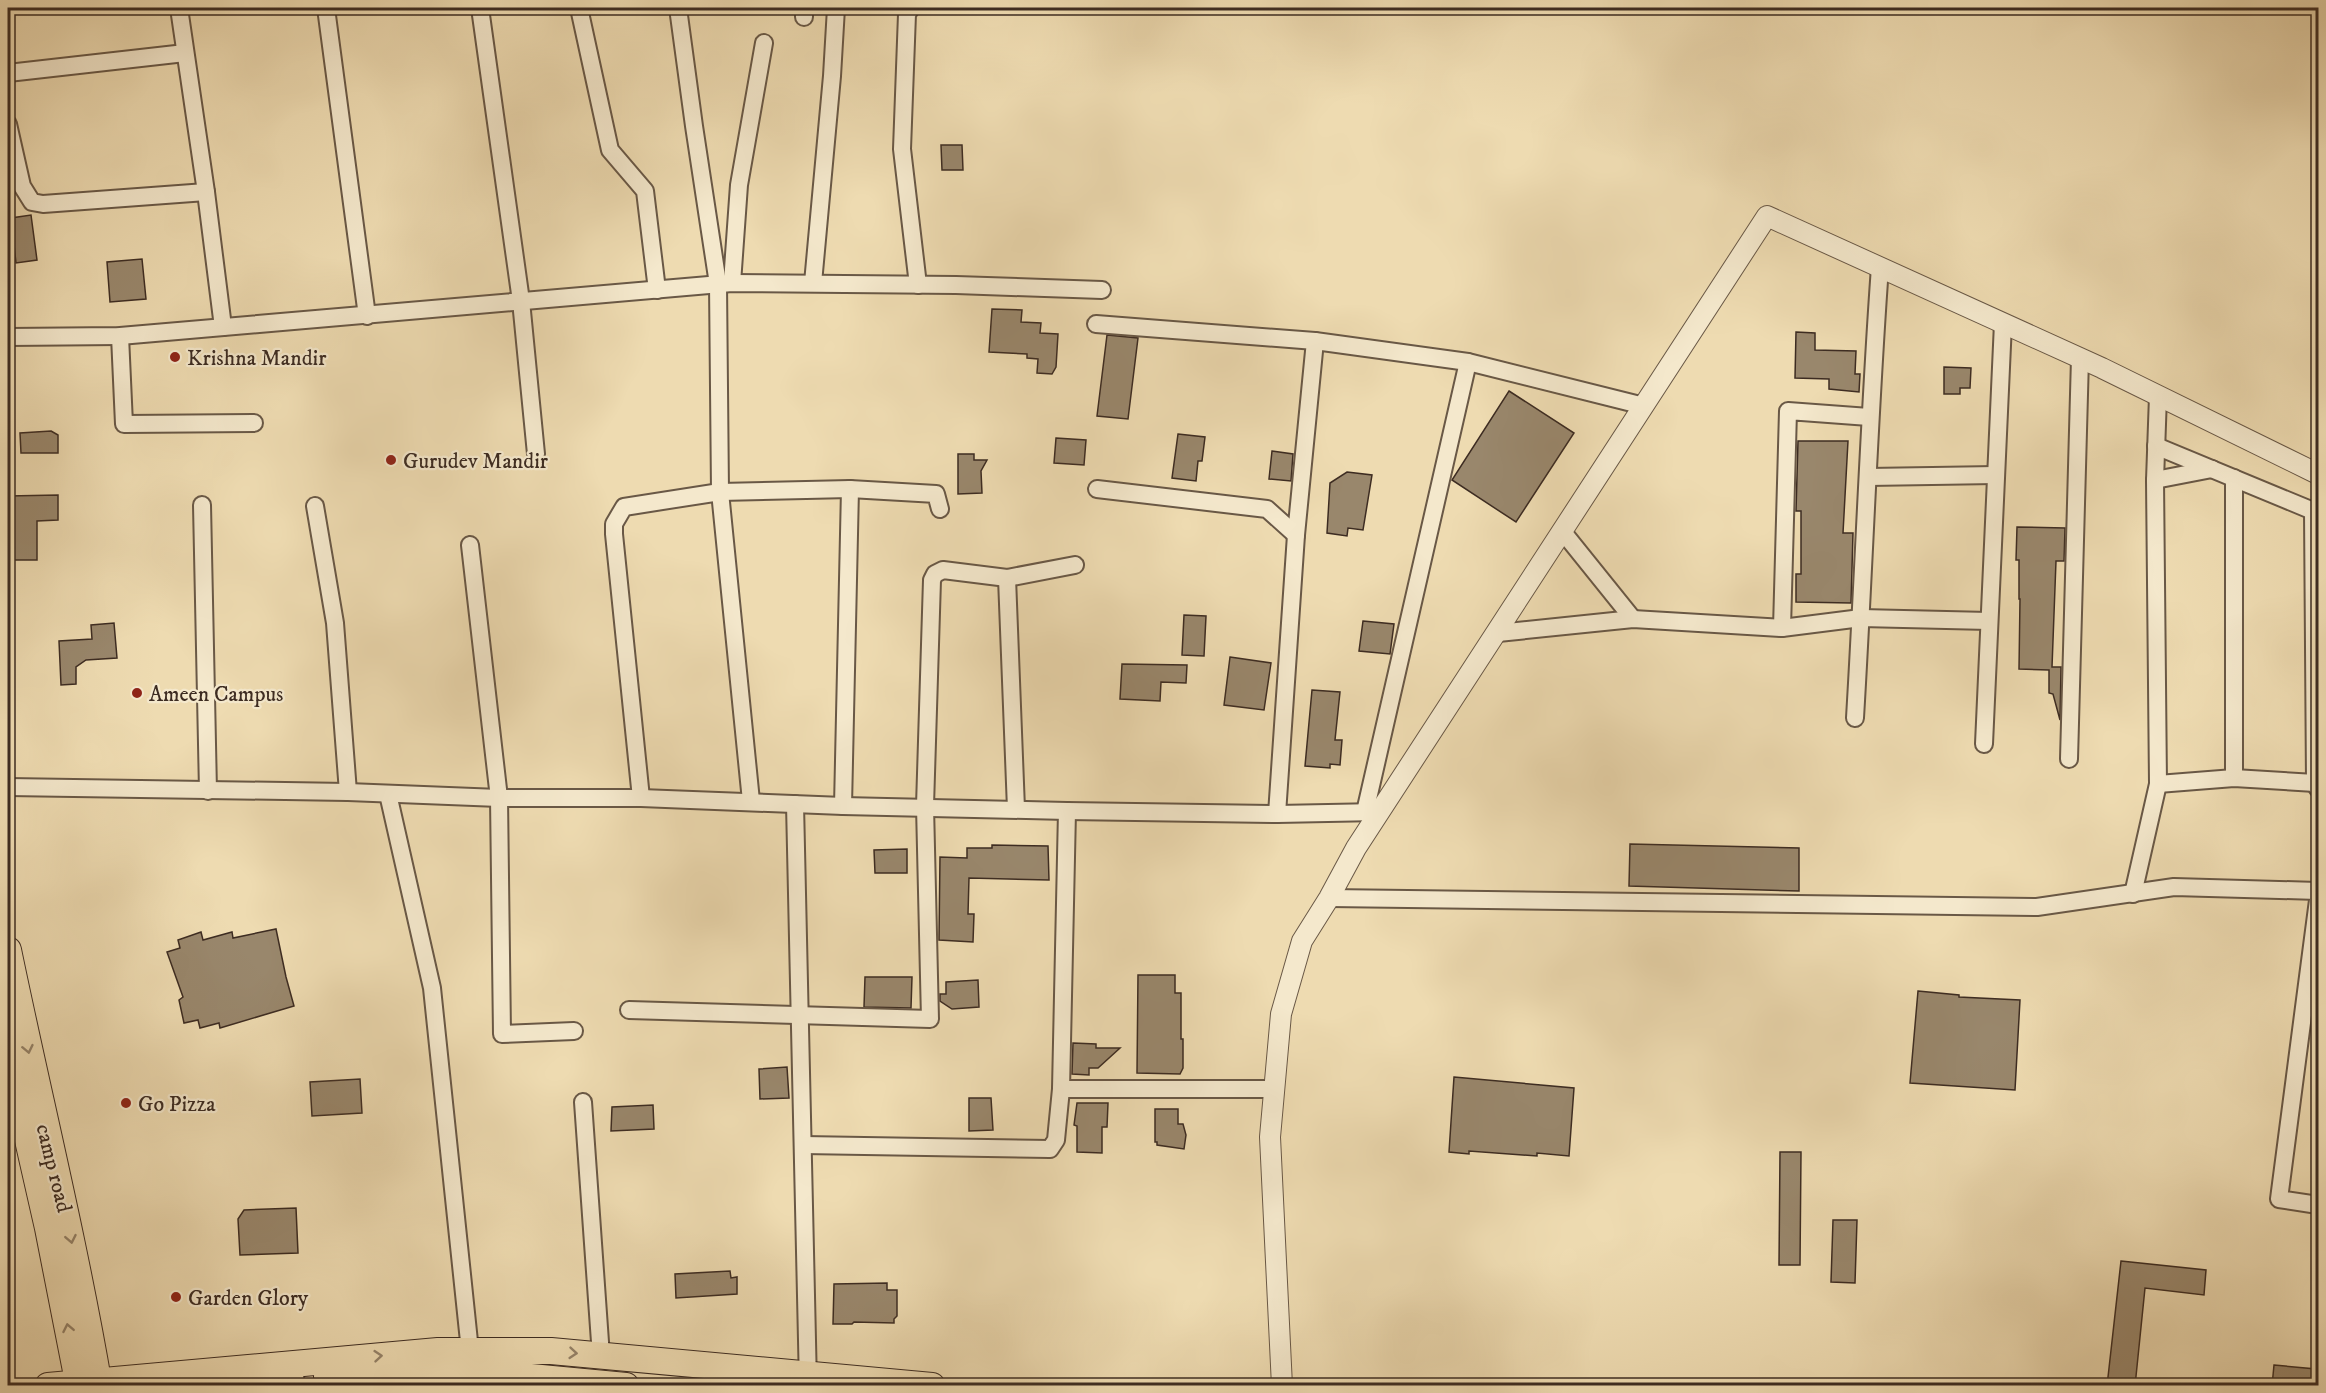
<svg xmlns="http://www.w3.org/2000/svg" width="2326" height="1393" font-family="'IM FELL DW Pica',serif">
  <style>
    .building { fill: #99876c; stroke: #3d2c22; stroke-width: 1.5 }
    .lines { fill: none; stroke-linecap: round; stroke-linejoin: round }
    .minor-casing { stroke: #695846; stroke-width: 20 }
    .tertiary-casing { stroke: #695846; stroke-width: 22 }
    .primary-casing { stroke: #3d2c22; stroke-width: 28 }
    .minor { stroke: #f4e8cc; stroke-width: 16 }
    .tertiary { stroke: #f4e8cc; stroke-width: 20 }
    .primary { stroke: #eedbb1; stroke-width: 26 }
    .oneway { stroke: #96846a }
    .poi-dot { fill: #8f2418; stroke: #f4e8cc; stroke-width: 2 }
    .labels { text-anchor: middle; stroke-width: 4.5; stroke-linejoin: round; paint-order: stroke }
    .poi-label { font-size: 22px; fill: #3d2c22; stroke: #f4e8cc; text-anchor: start }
    .street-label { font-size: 22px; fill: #3d2c22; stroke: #f4e8cc }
  </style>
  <rect width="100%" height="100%" fill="#eedbb1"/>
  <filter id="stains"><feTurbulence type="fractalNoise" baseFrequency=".00333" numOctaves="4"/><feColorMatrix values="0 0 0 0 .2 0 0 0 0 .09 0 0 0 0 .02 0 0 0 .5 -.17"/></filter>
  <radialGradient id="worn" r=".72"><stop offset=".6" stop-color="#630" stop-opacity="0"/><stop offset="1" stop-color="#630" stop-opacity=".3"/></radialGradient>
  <!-- building -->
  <g class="building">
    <path d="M 941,145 L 962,145 L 963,170 L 942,170 Z"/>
    <path d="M 31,215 L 37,260 L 16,263 L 11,218 Z"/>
    <path d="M 142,259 L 146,299 L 110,302 L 107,262 Z"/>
    <path d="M 992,309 L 1022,310 L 1021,322 L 1041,323 L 1040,333 L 1058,334 L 1056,367 L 1052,374 L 1037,373 L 1038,359 L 1027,358 L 1027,354 L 989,352 Z"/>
    <path d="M 1796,332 L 1815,333 L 1815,350 L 1856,351 L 1855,374 L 1860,374 L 1859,392 L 1829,389 L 1829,379 L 1795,378 Z"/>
    <path d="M 1107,335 L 1138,338 L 1128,419 L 1097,416 Z"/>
    <path d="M 1944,367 L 1971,368 L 1970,388 L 1960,388 L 1960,394 L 1944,394 Z"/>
    <path d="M 1509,391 L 1574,433 L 1516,522 L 1452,480 Z"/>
    <path d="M 51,431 L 58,435 L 58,453 L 21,453 L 20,433 Z"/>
    <path d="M 1178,434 L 1205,437 L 1202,461 L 1198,461 L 1196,481 L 1172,478 Z"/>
    <path d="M 1056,438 L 1086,440 L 1084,465 L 1054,463 Z"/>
    <path d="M 1798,441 L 1848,441 L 1843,533 L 1853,533 L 1851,603 L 1796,602 L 1796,574 L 1801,574 L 1801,511 L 1796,511 Z"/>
    <path d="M 1272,451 L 1293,454 L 1291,481 L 1269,479 Z"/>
    <path d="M 958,454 L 974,454 L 974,460 L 987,460 L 981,471 L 982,493 L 958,494 Z"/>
    <path d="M 1347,472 L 1372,475 L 1363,530 L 1348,528 L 1347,536 L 1327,533 L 1330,483 Z"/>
    <path d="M 58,495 L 58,520 L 37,521 L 37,560 L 8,560 L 8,496 Z"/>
    <path d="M 2017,527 L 2065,528 L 2064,561 L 2056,561 L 2052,667 L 2061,667 L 2060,720 L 2053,694 L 2049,693 L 2049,670 L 2019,669 L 2020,599 L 2019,599 L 2019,560 L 2016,560 Z"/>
    <path d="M 1184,615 L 1206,616 L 1204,656 L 1182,655 Z"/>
    <path d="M 1363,621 L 1394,624 L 1390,654 L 1359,651 Z"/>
    <path d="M 114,623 L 117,658 L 86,660 L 76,667 L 76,684 L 61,685 L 59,641 L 92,639 L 91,625 Z"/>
    <path d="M 1230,657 L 1271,663 L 1264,710 L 1224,705 Z"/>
    <path d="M 1122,664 L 1187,665 L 1186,683 L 1161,682 L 1160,701 L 1120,699 Z"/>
    <path d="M 1312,690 L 1340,692 L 1335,740 L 1342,740 L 1340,765 L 1330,764 L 1330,768 L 1305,766 Z"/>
    <path d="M 1630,844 L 1799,848 L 1799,891 L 1629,886 Z"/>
    <path d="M 992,845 L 1048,846 L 1049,880 L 969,878 L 968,914 L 974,914 L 973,942 L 939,940 L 940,857 L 967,858 L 967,848 L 992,848 Z"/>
    <path d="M 907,849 L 907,873 L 875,873 L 874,850 Z"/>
    <path d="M 276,929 L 286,977 L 294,1006 L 220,1028 L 219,1023 L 200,1028 L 198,1020 L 184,1023 L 179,1000 L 183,997 L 167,952 L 180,948 L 178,940 L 201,932 L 203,940 L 232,932 L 233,938 Z"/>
    <path d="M 1138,975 L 1175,975 L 1175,993 L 1181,993 L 1181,1039 L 1183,1039 L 1183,1068 L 1180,1074 L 1137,1073 Z"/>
    <path d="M 865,977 L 912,977 L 911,1008 L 864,1007 Z"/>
    <path d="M 978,980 L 979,1007 L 952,1009 L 940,1001 L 940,994 L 946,994 L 946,982 Z"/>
    <path d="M 1918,991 L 1959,995 L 1959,997 L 2020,1000 L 2015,1090 L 1910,1083 Z"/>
    <path d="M 1073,1043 L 1096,1044 L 1096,1048 L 1120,1048 L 1098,1068 L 1089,1068 L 1089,1075 L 1072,1074 Z"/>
    <path d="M 787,1067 L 789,1098 L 760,1099 L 759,1069 Z"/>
    <path d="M 1454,1077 L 1574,1088 L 1569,1156 L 1537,1153 L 1537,1156 L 1469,1151 L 1469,1154 L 1449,1152 Z"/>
    <path d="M 360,1079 L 362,1113 L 312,1116 L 310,1082 Z"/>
    <path d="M 969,1098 L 991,1098 L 993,1130 L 969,1131 Z"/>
    <path d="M 1077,1103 L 1108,1103 L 1107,1127 L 1102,1127 L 1102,1153 L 1077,1152 L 1077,1126 L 1074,1125 Z"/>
    <path d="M 653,1105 L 654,1129 L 611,1131 L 612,1107 Z"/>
    <path d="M 1155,1109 L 1178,1109 L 1178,1124 L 1183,1124 L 1186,1135 L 1184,1149 L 1157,1145 L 1157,1142 L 1155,1142 Z"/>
    <path d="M 1780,1152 L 1801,1152 L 1800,1265 L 1779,1265 Z"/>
    <path d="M 296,1208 L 298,1253 L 240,1255 L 238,1219 L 244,1210 Z"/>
    <path d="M 1833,1220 L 1857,1220 L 1855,1283 L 1831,1282 Z"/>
    <path d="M 2121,1261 L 2206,1270 L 2204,1295 L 2145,1288 L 2135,1386 L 2107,1386 Z"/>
    <path d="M 730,1271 L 731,1278 L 737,1277 L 737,1294 L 676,1298 L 675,1274 Z"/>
    <path d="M 887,1283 L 887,1290 L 897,1290 L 897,1316 L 894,1319 L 894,1323 L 854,1322 L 852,1324 L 833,1324 L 834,1284 Z"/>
    <path d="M 2274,1365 L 2316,1369 L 2314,1386 L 2272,1386 Z"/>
  </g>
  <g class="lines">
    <!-- minor casing -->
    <g class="minor-casing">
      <g id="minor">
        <path d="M 179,8 L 206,192 L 223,327"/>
        <path d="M 326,8 L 367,316"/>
        <path d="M 480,8 L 521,301 L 536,454"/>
        <path d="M 579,8 L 610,150 L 645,191 L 657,290"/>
        <path d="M 678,8 L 694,126 L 718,284 L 720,492 L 751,801"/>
        <path d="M 911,8 L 907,14 L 902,149 L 918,285"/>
        <path d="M 804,17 L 804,8"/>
        <path d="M 8,73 L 185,53"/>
        <path d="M 8,124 L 22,186 L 32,202 L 43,204 L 206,192"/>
        <path d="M 732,283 L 739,185 L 764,43"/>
        <path d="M 813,283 L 832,76 L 836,8"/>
        <path d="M 1096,324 L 1315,341 L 1468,362 L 1644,406"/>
        <path d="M 120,336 L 124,424 L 254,423"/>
        <path d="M 8,337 L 120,336 L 732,283 L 956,285 L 1102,290"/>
        <path d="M 2156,446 L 2318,513"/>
        <path d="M 1868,477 L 1996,475"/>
        <path d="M 2155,480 L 2212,469"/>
        <path d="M 1097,489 L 1267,509 L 1296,535"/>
        <path d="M 202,505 L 208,791"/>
        <path d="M 315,506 L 335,623 L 348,792"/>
        <path d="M 2313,511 L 2315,783 L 2318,789"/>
        <path d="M 1563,532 L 1633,619"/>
        <path d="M 470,545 L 499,798 L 502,1034 L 574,1031"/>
        <path d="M 1007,578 L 1016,809"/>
        <path d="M 1782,628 L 1788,411 L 1869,417"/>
        <path d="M 1498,633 L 1633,619 L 1782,628 L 1861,618 L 1989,621"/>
        <path d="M 1855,718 C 1864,568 1869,417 1880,267"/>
        <path d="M 1984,744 L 2003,323"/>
        <path d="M 2069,759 L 2080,358"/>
        <path d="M 2234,778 L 2234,478"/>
        <path d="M 2158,784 L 2234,778 L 2315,783"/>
        <path d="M 8,787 L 348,792 L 499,798 L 641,798 L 843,806 L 1067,811 L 1277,814 L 1379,812"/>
        <path d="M 388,794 L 432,988 L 470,1351"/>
        <path d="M 641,798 L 614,534 L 614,524 L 624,507 L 720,492 L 850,489 L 936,494 L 940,509"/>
        <path d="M 795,804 L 808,1385"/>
        <path d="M 843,806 L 850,489"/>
        <path d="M 1067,811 L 1061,1089 L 1274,1089"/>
        <path d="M 1365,812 L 1468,362"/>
        <path d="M 1277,814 L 1296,535 L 1315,341"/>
        <path d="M 2133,894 L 2158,784 L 2155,480 L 2158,396"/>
        <path d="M 1329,898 L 2037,907 L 2174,887 L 2318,891"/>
        <path d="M 2318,900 L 2279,1199 L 2318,1205"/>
        <path d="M 629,1010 L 930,1019 L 925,806 L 932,580 L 935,574 L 943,570 L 1007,578 L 1075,565"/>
        <path d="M 583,1102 L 601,1356"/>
        <path d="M 803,1145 L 1050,1149 L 1056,1140 L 1061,1089"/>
      </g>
    </g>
    <!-- tertiary casing -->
    <g class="tertiary-casing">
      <path id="tertiary" d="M 1282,1386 L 1270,1137 L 1281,1014 L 1302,941 L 1329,898 L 1356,848 L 1767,216 L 2102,368 L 2318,474"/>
    </g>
    <!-- primary casing -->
    <g class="primary-casing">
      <g id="primary">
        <path d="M 8,950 C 38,1095 74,1239 99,1386"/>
        <path d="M 8,1052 L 48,1228 L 79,1386"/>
        <path d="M 327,1376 L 488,1373 L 626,1386"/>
        <path d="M 48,1386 L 438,1351 L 551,1351 L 932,1386"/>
        <path d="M 247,1386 L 291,1381"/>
      </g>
    </g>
    <!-- minor -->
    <use href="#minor" class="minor"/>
    <!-- tertiary -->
    <use href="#tertiary" class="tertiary"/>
    <!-- primary -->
    <use href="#primary" class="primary"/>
  </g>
  <!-- one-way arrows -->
  <defs><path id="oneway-chevron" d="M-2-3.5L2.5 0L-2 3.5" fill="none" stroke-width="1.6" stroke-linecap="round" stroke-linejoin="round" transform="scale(1.5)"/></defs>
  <g class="oneway">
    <use href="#oneway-chevron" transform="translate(28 1049) rotate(78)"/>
    <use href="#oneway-chevron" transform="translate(71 1239) rotate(79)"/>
    <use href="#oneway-chevron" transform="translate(68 1328) rotate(-101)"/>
    <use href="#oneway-chevron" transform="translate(573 1353) rotate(5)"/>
    <use href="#oneway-chevron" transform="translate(378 1356) rotate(-5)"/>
  </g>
  <!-- markers -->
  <g class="poi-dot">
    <circle cx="175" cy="357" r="6"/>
    <circle cx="391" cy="460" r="6"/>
    <circle cx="137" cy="693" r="6"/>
    <circle cx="126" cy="1103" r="6"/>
    <circle cx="176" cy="1297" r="6"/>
  </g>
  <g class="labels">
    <!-- poi labels -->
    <g class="poi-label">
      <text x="187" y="365">Krishna Mandir</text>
      <text x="403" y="468">Gurudev Mandir</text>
      <text x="149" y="701">Ameen Campus</text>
      <text x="138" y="1111">Go Pizza</text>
      <text x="188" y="1305">Garden Glory</text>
    </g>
    <!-- street labels -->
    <g class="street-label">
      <text transform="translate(55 1168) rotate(76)" y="8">camp road</text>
    </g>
  </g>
  <!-- margin -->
  <rect width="2326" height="1393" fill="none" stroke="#eedbb1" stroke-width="30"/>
  <rect x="9" y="9" width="2308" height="1375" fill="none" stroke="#3d2c22" stroke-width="3"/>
  <rect x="15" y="15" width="2296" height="1363" fill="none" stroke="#3d2c22" stroke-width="1.5"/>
  <rect width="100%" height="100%" filter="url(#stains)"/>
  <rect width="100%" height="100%" fill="url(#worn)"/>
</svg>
